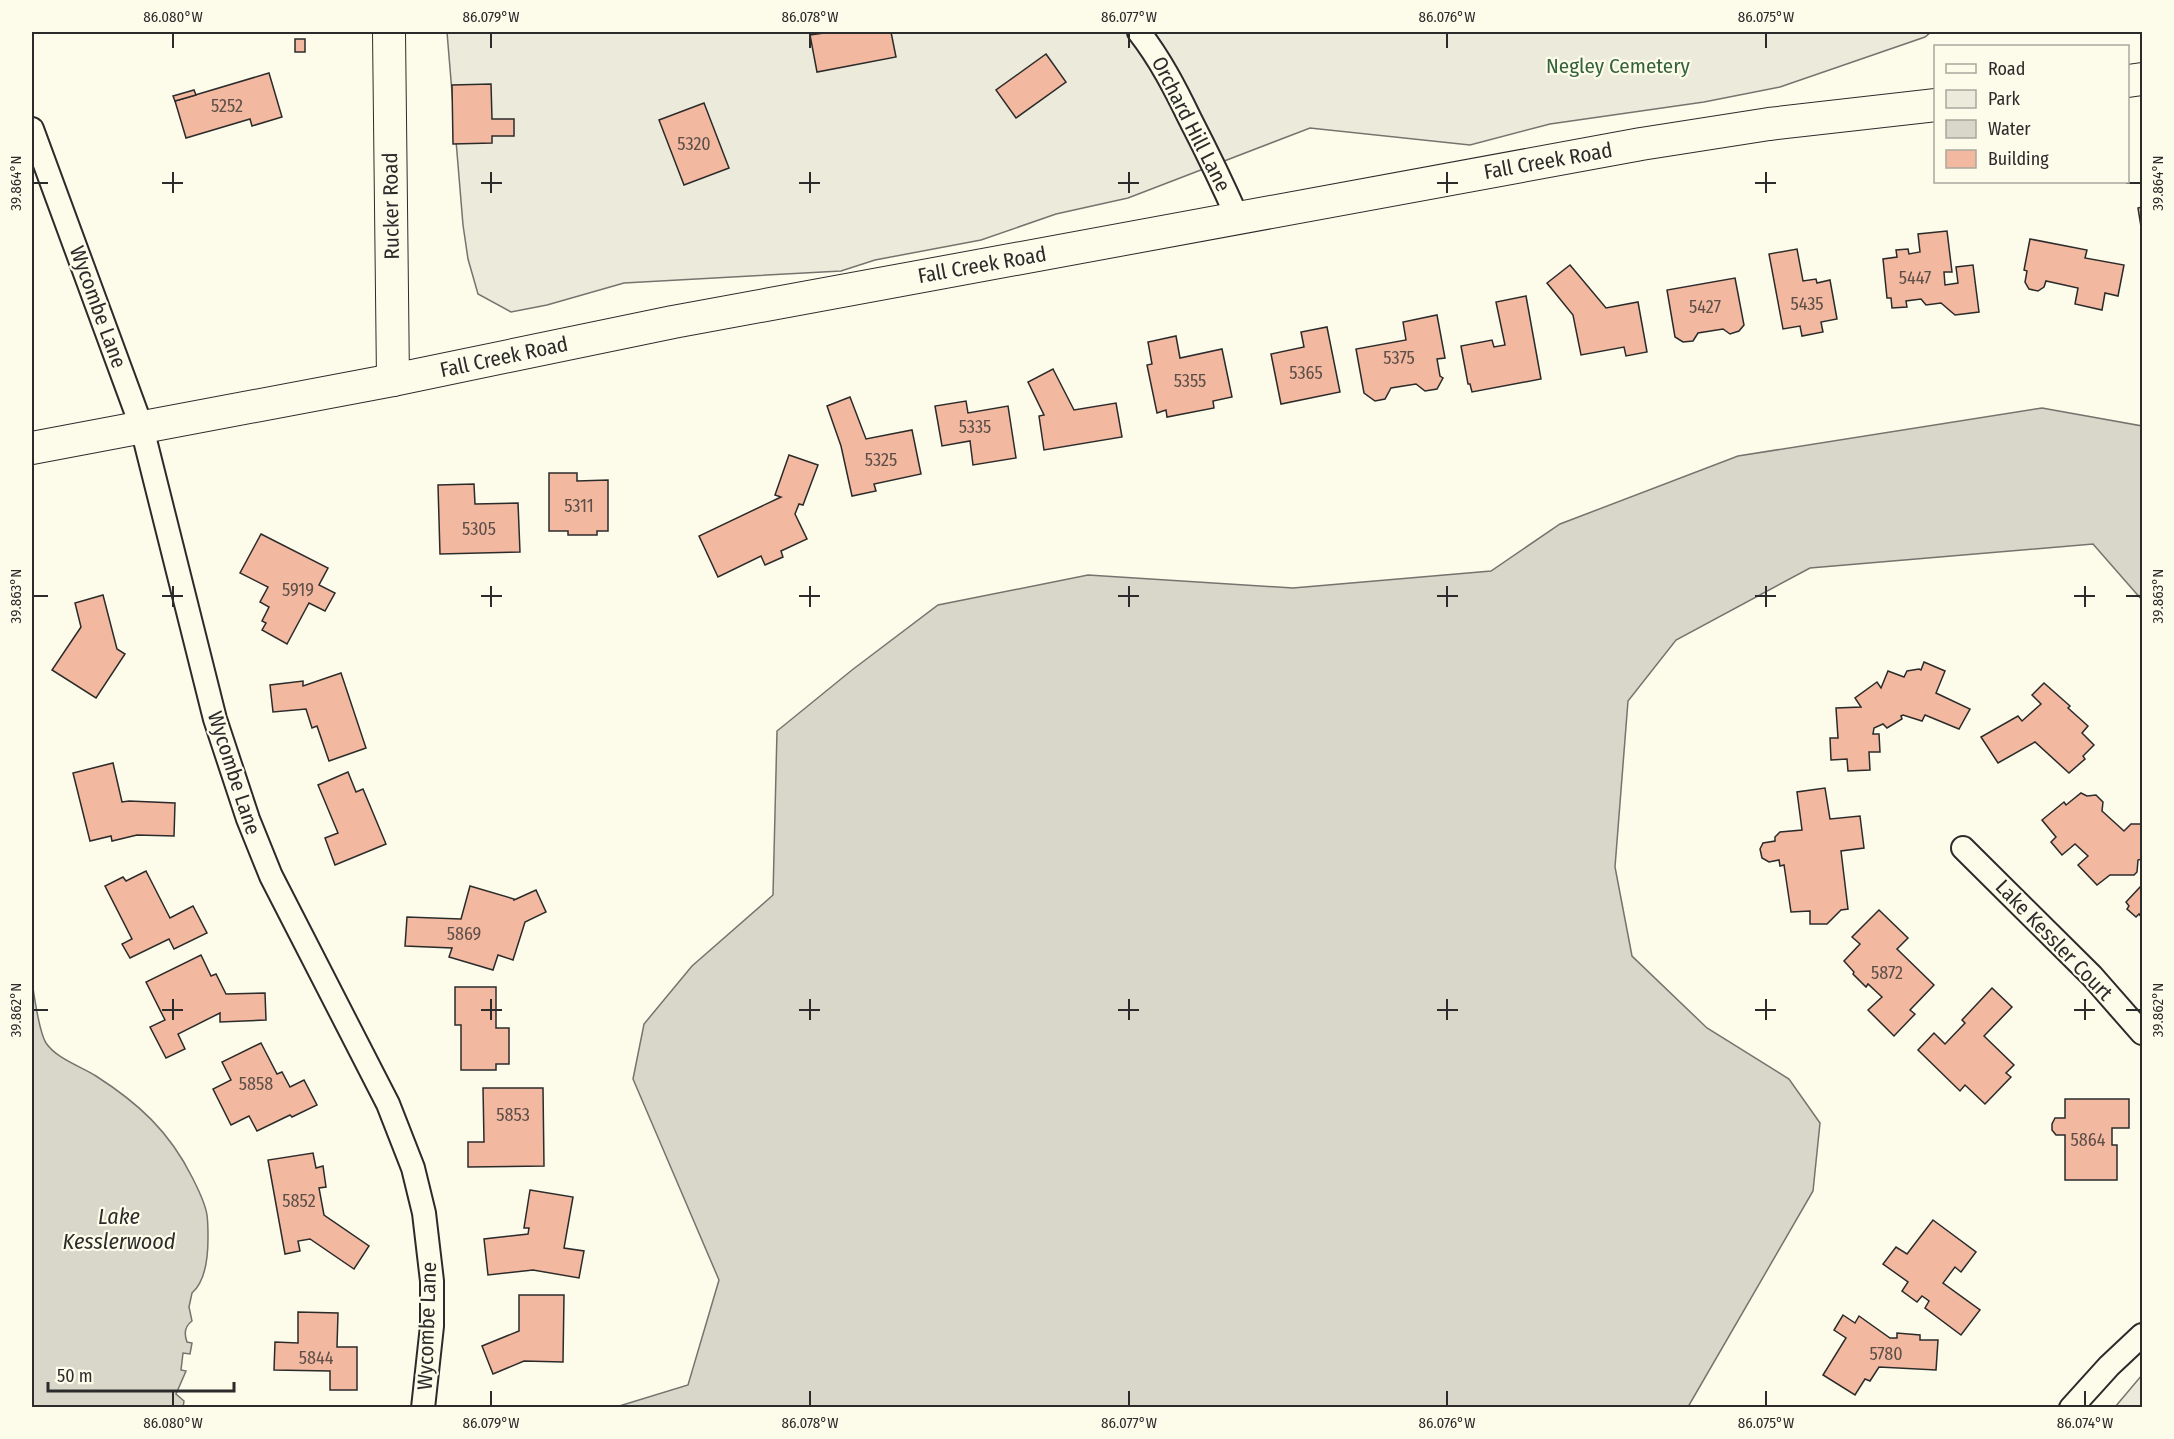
<svg xmlns="http://www.w3.org/2000/svg" width="2174" height="1439" font-family="'Fira Sans Condensed',sans-serif">
  <style>
    .green { fill: #ecebdb; stroke: #74746e; stroke-width: 1.5 }
    .water { fill: #d8d7c9; stroke: #74746e; stroke-width: 1.5 }
    .building { fill: #f2b8a0; stroke: #2b2b2b; stroke-width: 1.5 }
    .lines { fill: none; stroke-linecap: round; stroke-linejoin: round }
    .street-casing { stroke: #2b2b2b; stroke-width: 26 }
    .secondary-casing { stroke: #2b2b2b; stroke-width: 34 }
    .street { stroke: #fdfbea; stroke-width: 22 }
    .secondary { stroke: #fdfbea; stroke-width: 32 }
    .ticks { fill: none; stroke: #2b2b2b; stroke-width: 2 }
    .labels { text-anchor: middle; stroke-width: 4.5; stroke-linejoin: round; paint-order: stroke }
    .number-label { font-size: 18px; fill: #5d4e48 }
    .park-label { font-size: 21px; fill: #34623c; stroke: #fdfbea }
    .street-label { font-size: 21px; fill: #2b2b2b; stroke: #fdfbea }
    .water-label { font-size: 22px; font-style: italic; fill: #2b2b2b; stroke: #fdfbea }
    .neatline { fill: none; stroke: #2b2b2b; stroke-width: 2 }
    .ticks-label { font-size: 15px; text-anchor: middle; fill: #2b2b2b }
  </style>
  <rect width="100%" height="100%" fill="#fdfbea"/>
  <!-- green -->
  <g class="green">
    <path d="M 447,32 L 1931,32 L 1925,37 L 1780,87 L 1704,102 L 1550,124 L 1470,145 L 1310,128 L 1128,198 L 1056,214 L 981,240 L 875,260 L 841,271 L 624,283 L 547,305 L 511,312 L 478,294 L 468,259 L 463,225 Z"/>
    <path d="M 2142,1375 L 2142,1407 L 2115,1407 Z"/>
  </g>
  <!-- water -->
  <g class="water">
    <path d="M 2042,408 L 2142,426 L 2142,600 L 2093,544 L 1810,568 L 1676,640 L 1628,701 L 1615,867 L 1632,956 L 1707,1028 L 1789,1079 L 1820,1123 L 1813,1191 L 1688,1407 L 616,1407 L 688,1385 L 719,1280 L 633,1079 L 644,1024 L 692,966 L 773,895 L 777,731 L 852,670 L 938,605 L 1088,575 L 1293,588 L 1491,571 L 1560,524 L 1738,456 Z"/>
    <path d="M 32,981 C 34,995 39,1032 46,1043 C 57,1059 80,1066 96,1076 C 138,1103 169,1131 192,1177 C 198,1189 205,1202 207,1215 C 208,1222 208,1231 208,1238 C 208,1256 206,1281 192,1293 L 189,1307 L 192,1321 C 185,1326 184,1334 187,1342 L 192,1343 L 190,1354 L 183,1353 L 181,1370 L 186,1371 L 176,1394 L 184,1401 L 183,1407 L 32,1407 Z"/>
  </g>
  <!-- building -->
  <g class="building">
    <path d="M 831,32 L 891,32 L 896,57 L 817,72 L 810,35 Z"/>
    <rect x="295" y="39" width="10" height="13"/>
    <path d="M 1046,54 L 1066,82 L 1016,118 L 996,90 Z"/>
    <path d="M 269,73 L 282,117 L 252,126 L 250,119 L 186,138 L 175,101 Z"/>
    <path d="M 491,84 L 492,119 L 514,119 L 514,136 L 492,136 L 492,143 L 453,144 L 452,85 Z"/>
    <path d="M 194,90 L 196,95 L 175,101 L 173,96 Z"/>
    <path d="M 704,103 L 729,168 L 684,185 L 659,120 Z"/>
    <path d="M 2142,207 L 2142,233 L 2138,208 Z"/>
    <path d="M 1947,231 L 1952,272 L 1944,272 L 1945,285 L 1958,283 L 1956,267 L 1973,265 L 1979,312 L 1955,315 L 1941,303 L 1926,305 L 1921,299 L 1906,301 L 1907,307 L 1892,308 L 1891,298 L 1887,298 L 1883,259 L 1897,257 L 1896,250 L 1908,249 L 1909,254 L 1920,252 L 1918,234 Z"/>
    <path d="M 2030,239 L 2087,250 L 2085,258 L 2124,265 L 2118,296 L 2105,293 L 2102,310 L 2075,304 L 2078,288 L 2046,281 L 2044,287 L 2038,291 L 2029,289 L 2025,282 L 2027,271 L 2024,270 Z"/>
    <path d="M 1797,249 L 1803,281 L 1816,279 L 1817,283 L 1830,280 L 1837,319 L 1821,322 L 1823,332 L 1802,336 L 1800,326 L 1783,329 L 1769,254 Z"/>
    <path d="M 1570,265 L 1606,308 L 1638,302 L 1647,352 L 1626,356 L 1624,347 L 1581,355 L 1573,315 L 1547,283 Z"/>
    <path d="M 1735,278 L 1744,325 L 1739,331 L 1730,334 L 1723,329 L 1698,333 L 1693,341 L 1683,342 L 1675,337 L 1667,290 Z"/>
    <path d="M 1526,296 L 1541,379 L 1472,392 L 1470,384 L 1468,384 L 1461,346 L 1492,340 L 1494,347 L 1505,345 L 1496,302 Z"/>
    <path d="M 1437,315 L 1445,358 L 1437,359 L 1440,376 L 1443,378 L 1437,389 L 1425,391 L 1416,384 L 1391,388 L 1385,399 L 1375,401 L 1364,393 L 1356,349 L 1406,340 L 1403,322 Z"/>
    <path d="M 1327,327 L 1340,392 L 1281,404 L 1271,354 L 1304,347 L 1301,332 Z"/>
    <path d="M 1176,336 L 1180,358 L 1222,349 L 1232,397 L 1213,401 L 1214,408 L 1167,417 L 1166,410 L 1157,413 L 1147,365 L 1152,364 L 1148,342 Z"/>
    <path d="M 1053,369 L 1074,410 L 1116,403 L 1122,437 L 1044,450 L 1039,416 L 1044,415 L 1028,382 Z"/>
    <path d="M 850,397 L 866,439 L 912,430 L 921,474 L 874,484 L 876,491 L 852,496 L 841,446 L 827,406 Z"/>
    <path d="M 966,401 L 968,413 L 1008,406 L 1016,458 L 973,465 L 970,441 L 942,446 L 935,406 Z"/>
    <path d="M 789,455 L 818,465 L 803,505 L 799,504 L 795,514 L 807,539 L 781,551 L 783,557 L 765,565 L 761,556 L 718,577 L 699,536 L 781,497 L 775,495 Z"/>
    <path d="M 549,473 L 577,473 L 577,481 L 608,480 L 608,531 L 597,531 L 597,535 L 568,535 L 568,531 L 549,531 Z"/>
    <path d="M 474,484 L 475,504 L 518,503 L 520,552 L 440,554 L 438,485 Z"/>
    <path d="M 261,534 L 328,568 L 319,585 L 335,593 L 325,611 L 309,603 L 287,644 L 262,630 L 266,623 L 262,621 L 269,607 L 260,602 L 268,587 L 240,573 Z"/>
    <path d="M 103,595 L 117,649 L 125,654 L 96,698 L 52,670 L 81,627 L 75,603 Z"/>
    <path d="M 1924,662 L 1945,671 L 1936,693 L 1970,709 L 1959,729 L 1925,715 L 1922,721 L 1903,715 L 1901,716 L 1902,719 L 1887,728 L 1883,724 L 1874,728 L 1873,734 L 1879,734 L 1880,752 L 1869,752 L 1870,770 L 1848,771 L 1847,759 L 1831,760 L 1830,738 L 1838,738 L 1836,708 L 1861,707 L 1855,698 L 1877,682 L 1881,688 L 1888,671 L 1904,677 L 1907,671 L 1919,669 L 1921,670 Z"/>
    <path d="M 341,673 L 366,748 L 329,761 L 317,726 L 312,728 L 306,709 L 273,712 L 270,685 L 303,681 L 303,686 Z"/>
    <path d="M 2044,683 L 2070,706 L 2068,708 L 2088,726 L 2082,733 L 2094,745 L 2083,756 L 2085,759 L 2069,773 L 2035,742 L 1998,763 L 1981,737 L 2018,716 L 2022,721 L 2041,704 L 2032,695 Z"/>
    <path d="M 113,763 L 122,802 L 129,801 L 175,803 L 174,836 L 137,835 L 112,841 L 111,836 L 90,841 L 73,773 Z"/>
    <path d="M 348,772 L 356,792 L 363,789 L 386,844 L 335,865 L 325,838 L 338,833 L 318,785 Z"/>
    <path d="M 1825,788 L 1830,819 L 1860,816 L 1864,848 L 1841,851 L 1848,909 L 1841,910 L 1827,924 L 1810,924 L 1810,911 L 1791,912 L 1784,865 L 1780,866 L 1779,860 L 1769,862 L 1762,858 L 1760,849 L 1763,843 L 1775,841 L 1775,837 L 1780,832 L 1802,830 L 1797,792 Z"/>
    <path d="M 2081,793 L 2087,796 L 2096,795 L 2103,802 L 2102,811 L 2124,831 L 2131,824 L 2141,824 L 2142,859 L 2138,860 L 2137,872 L 2134,875 L 2110,875 L 2097,885 L 2078,865 L 2088,856 L 2075,844 L 2062,855 L 2051,842 L 2056,837 L 2042,820 L 2064,802 L 2066,805 Z"/>
    <path d="M 146,871 L 170,918 L 193,906 L 207,933 L 174,949 L 169,939 L 130,958 L 122,944 L 132,939 L 105,886 L 123,877 L 126,881 Z"/>
    <path d="M 2142,885 L 2142,918 L 2139,914 L 2136,917 L 2127,909 L 2129,906 L 2126,902 Z"/>
    <path d="M 470,886 L 514,899 L 514,900 L 536,890 L 546,912 L 525,922 L 513,960 L 498,955 L 493,970 L 449,957 L 452,948 L 405,946 L 407,917 L 461,919 Z"/>
    <path d="M 1879,910 L 1908,938 L 1897,949 L 1934,985 L 1910,1010 L 1915,1014 L 1894,1036 L 1868,1010 L 1882,997 L 1868,984 L 1866,987 L 1853,974 L 1854,972 L 1844,961 L 1860,944 L 1852,937 Z"/>
    <path d="M 201,955 L 211,976 L 216,974 L 226,994 L 265,993 L 266,1020 L 220,1022 L 220,1013 L 178,1034 L 185,1049 L 166,1058 L 150,1027 L 165,1020 L 146,982 Z"/>
    <path d="M 455,987 L 496,987 L 496,1028 L 509,1028 L 509,1064 L 496,1064 L 496,1070 L 461,1070 L 461,1025 L 455,1025 Z"/>
    <path d="M 1992,988 L 2012,1007 L 1984,1036 L 2014,1065 L 2006,1073 L 2011,1077 L 1985,1104 L 1965,1085 L 1960,1091 L 1918,1050 L 1934,1033 L 1945,1044 L 1965,1023 L 1962,1020 Z"/>
    <path d="M 261,1043 L 277,1074 L 282,1072 L 290,1087 L 304,1080 L 317,1105 L 292,1117 L 290,1115 L 257,1131 L 249,1116 L 231,1125 L 213,1089 L 231,1080 L 222,1062 Z"/>
    <path d="M 483,1088 L 543,1088 L 544,1166 L 468,1167 L 468,1142 L 484,1142 Z"/>
    <path d="M 2065,1099 L 2129,1099 L 2129,1128 L 2112,1128 L 2112,1145 L 2117,1145 L 2117,1180 L 2065,1180 L 2065,1135 L 2056,1135 L 2052,1130 L 2052,1124 L 2055,1118 L 2065,1118 Z"/>
    <path d="M 313,1153 L 316,1168 L 323,1166 L 326,1187 L 319,1188 L 324,1215 L 369,1246 L 354,1269 L 310,1239 L 298,1241 L 300,1251 L 285,1254 L 268,1160 Z"/>
    <path d="M 530,1190 L 573,1197 L 564,1248 L 584,1251 L 579,1278 L 533,1270 L 488,1275 L 484,1239 L 528,1234 L 529,1228 L 524,1228 Z"/>
    <path d="M 1933,1220 L 1976,1252 L 1961,1272 L 1955,1267 L 1943,1283 L 1980,1310 L 1961,1335 L 1925,1308 L 1929,1301 L 1922,1296 L 1917,1302 L 1902,1291 L 1908,1282 L 1883,1264 L 1896,1247 L 1907,1254 Z"/>
    <path d="M 519,1295 L 564,1295 L 563,1362 L 524,1361 L 493,1374 L 482,1346 L 519,1331 Z"/>
    <path d="M 298,1312 L 338,1313 L 337,1347 L 357,1347 L 357,1390 L 330,1390 L 330,1371 L 274,1370 L 275,1342 L 298,1343 Z"/>
    <path d="M 1843,1315 L 1855,1323 L 1859,1316 L 1890,1338 L 1897,1338 L 1897,1333 L 1920,1335 L 1920,1340 L 1938,1340 L 1936,1370 L 1879,1367 L 1870,1381 L 1865,1379 L 1855,1395 L 1823,1375 L 1846,1338 L 1834,1330 Z"/>
  </g>
  <g class="lines">
    <!-- street casing -->
    <g class="street-casing">
      <g id="street">
        <path d="M 1139,32 C 1160,59 1175,88 1190,119 C 1207,152 1223,185 1238,219"/>
        <path d="M 32,129 L 142,428 L 215,719 L 248,819 L 271,876 L 388,1104 L 413,1168 L 424,1213 L 432,1281 L 432,1326 L 423,1408"/>
        <path d="M 1963,848 L 2092,976 L 2142,1033"/>
        <path d="M 2071,1408 L 2109,1366 L 2142,1335"/>
      </g>
    </g>
    <!-- secondary casing -->
    <g class="secondary-casing">
      <g id="secondary">
        <path d="M 389,32 L 393,380"/>
        <path d="M 2128,81 L 2142,79"/>
        <path d="M 32,448 L 393,380 L 673,322 L 1641,144 L 1769,124 L 1936,105"/>
      </g>
    </g>
    <!-- street -->
    <use href="#street" class="street"/>
    <!-- secondary -->
    <use href="#secondary" class="secondary"/>
  </g>
  <!-- ticks -->
  <path class="ticks" d="M 173,33 L 173,48M 491,33 L 491,48M 810,33 L 810,48M 1129,33 L 1129,48M 1447,33 L 1447,48M 1766,33 L 1766,48M 173,172 L 173,193M 491,172 L 491,193M 810,172 L 810,193M 1129,172 L 1129,193M 1447,172 L 1447,193M 1766,172 L 1766,193M 33,183 L 48,183M 162,183 L 183,183M 481,183 L 502,183M 799,183 L 820,183M 1118,183 L 1139,183M 1437,183 L 1458,183M 1755,183 L 1776,183M 2126,183 L 2141,183M 173,586 L 173,607M 491,586 L 491,607M 810,586 L 810,607M 1129,586 L 1129,607M 1447,586 L 1447,607M 1766,586 L 1766,607M 2085,586 L 2085,607M 33,596 L 48,596M 162,596 L 183,596M 481,596 L 502,596M 799,596 L 820,596M 1118,596 L 1139,596M 1437,596 L 1458,596M 1755,596 L 1776,596M 2074,596 L 2095,596M 2126,596 L 2141,596M 173,999 L 173,1020M 491,999 L 491,1020M 810,999 L 810,1020M 1129,999 L 1129,1020M 1447,999 L 1447,1020M 1766,999 L 1766,1020M 2085,999 L 2085,1020M 33,1010 L 48,1010M 162,1010 L 183,1010M 481,1010 L 502,1010M 799,1010 L 820,1010M 1118,1010 L 1139,1010M 1437,1010 L 1458,1010M 1755,1010 L 1776,1010M 2074,1010 L 2095,1010M 2126,1010 L 2141,1010M 173,1391 L 173,1406M 491,1391 L 491,1406M 810,1391 L 810,1406M 1129,1391 L 1129,1406M 1447,1391 L 1447,1406M 1766,1391 L 1766,1406M 2085,1391 L 2085,1406"/>
  <g class="labels">
    <!-- number labels -->
    <g class="number-label">
      <text x="227" y="112">5252</text>
      <text x="694" y="150">5320</text>
      <text x="1915" y="284">5447</text>
      <text x="1807" y="310">5435</text>
      <text x="1705" y="313">5427</text>
      <text x="1399" y="364">5375</text>
      <text x="1306" y="379">5365</text>
      <text x="1190" y="387">5355</text>
      <text x="975" y="433">5335</text>
      <text x="881" y="466">5325</text>
      <text x="579" y="512">5311</text>
      <text x="479" y="535">5305</text>
      <text x="298" y="596">5919</text>
      <text x="464" y="940">5869</text>
      <text x="1887" y="979">5872</text>
      <text x="256" y="1090">5858</text>
      <text x="513" y="1121">5853</text>
      <text x="2088" y="1146">5864</text>
      <text x="299" y="1207">5852</text>
      <text x="1886" y="1360">5780</text>
      <text x="316" y="1364">5844</text>
    </g>
    <!-- park labels -->
    <g class="park-label">
      <text x="1618" y="73">Negley Cemetery</text>
    </g>
    <!-- street labels -->
    <g class="street-label">
      <text transform="translate(1191 124) rotate(63)" y="7">Orchard Hill Lane</text>
      <text transform="translate(1548 161) rotate(-10)" y="7">Fall Creek Road</text>
      <text transform="translate(391 206) rotate(-91)" y="7">Rucker Road</text>
      <text transform="translate(982 265) rotate(-10)" y="7">Fall Creek Road</text>
      <text transform="translate(98 307) rotate(70)" y="7">Wycombe Lane</text>
      <text transform="translate(504 357) rotate(-12)" y="7">Fall Creek Road</text>
      <text transform="translate(234 773) rotate(72)" y="7">Wycombe Lane</text>
      <text transform="translate(2054 940) rotate(46)" y="7">Lake Kessler Court</text>
      <text transform="translate(427 1326) rotate(-88)" y="7">Wycombe Lane</text>
    </g>
    <!-- water labels -->
    <g class="water-label">
      <text x="119" y="1224">Lake<tspan x="119" dy="25">Kesslerwood</tspan></text>
    </g>
  </g>
  <!-- border -->
  <rect width="2174" height="1439" fill="none" stroke="#fdfbea" stroke-width="66"/>
  <!-- legend -->
  <rect x="1934" y="45" width="195" height="138" fill="#fdfbea" stroke="#a9a89e" stroke-width="1.5"/>
  <rect x="1946" y="64" width="30" height="9" fill="#fdfbea" stroke="#a9a89e" stroke-width="1.5"/>
  <text x="1988" y="75" font-size="18" fill="#2b2b2b">Road</text>
  <rect x="1946" y="90" width="30" height="18" fill="#ecebdb" stroke="#a9a89e" stroke-width="1.5"/>
  <text x="1988" y="105" font-size="18" fill="#2b2b2b">Park</text>
  <rect x="1946" y="120" width="30" height="18" fill="#d8d7c9" stroke="#a9a89e" stroke-width="1.5"/>
  <text x="1988" y="135" font-size="18" fill="#2b2b2b">Water</text>
  <rect x="1946" y="150" width="30" height="18" fill="#f2b8a0" stroke="#a9a89e" stroke-width="1.5"/>
  <text x="1988" y="165" font-size="18" fill="#2b2b2b">Building</text>
  <!-- scale -->
  <path d="M48 1382v9h186v-9" fill="none" stroke="#2b2b2b" stroke-width="3"/>
  <text x="57" y="1382" font-size="18" fill="#2b2b2b" stroke="#fdfbea" stroke-width="4.5" paint-order="stroke">50 m</text>
  <rect x="33" y="33" width="2108" height="1373" class="neatline"/>
  <g class="ticks-label">
    <text x="173" y="22">86.080°W</text>
    <text x="491" y="22">86.079°W</text>
    <text x="810" y="22">86.078°W</text>
    <text x="1129" y="22">86.077°W</text>
    <text x="1447" y="22">86.076°W</text>
    <text x="1766" y="22">86.075°W</text>
    <text transform="translate(16 183) rotate(-90)" y="5">39.864°N</text>
    <text transform="translate(2158 183) rotate(-90)" y="5">39.864°N</text>
    <text transform="translate(16 596) rotate(-90)" y="5">39.863°N</text>
    <text transform="translate(2158 596) rotate(-90)" y="5">39.863°N</text>
    <text transform="translate(16 1010) rotate(-90)" y="5">39.862°N</text>
    <text transform="translate(2158 1010) rotate(-90)" y="5">39.862°N</text>
    <text x="173" y="1428">86.080°W</text>
    <text x="491" y="1428">86.079°W</text>
    <text x="810" y="1428">86.078°W</text>
    <text x="1129" y="1428">86.077°W</text>
    <text x="1447" y="1428">86.076°W</text>
    <text x="1766" y="1428">86.075°W</text>
    <text x="2085" y="1428">86.074°W</text>
  </g>
</svg>
